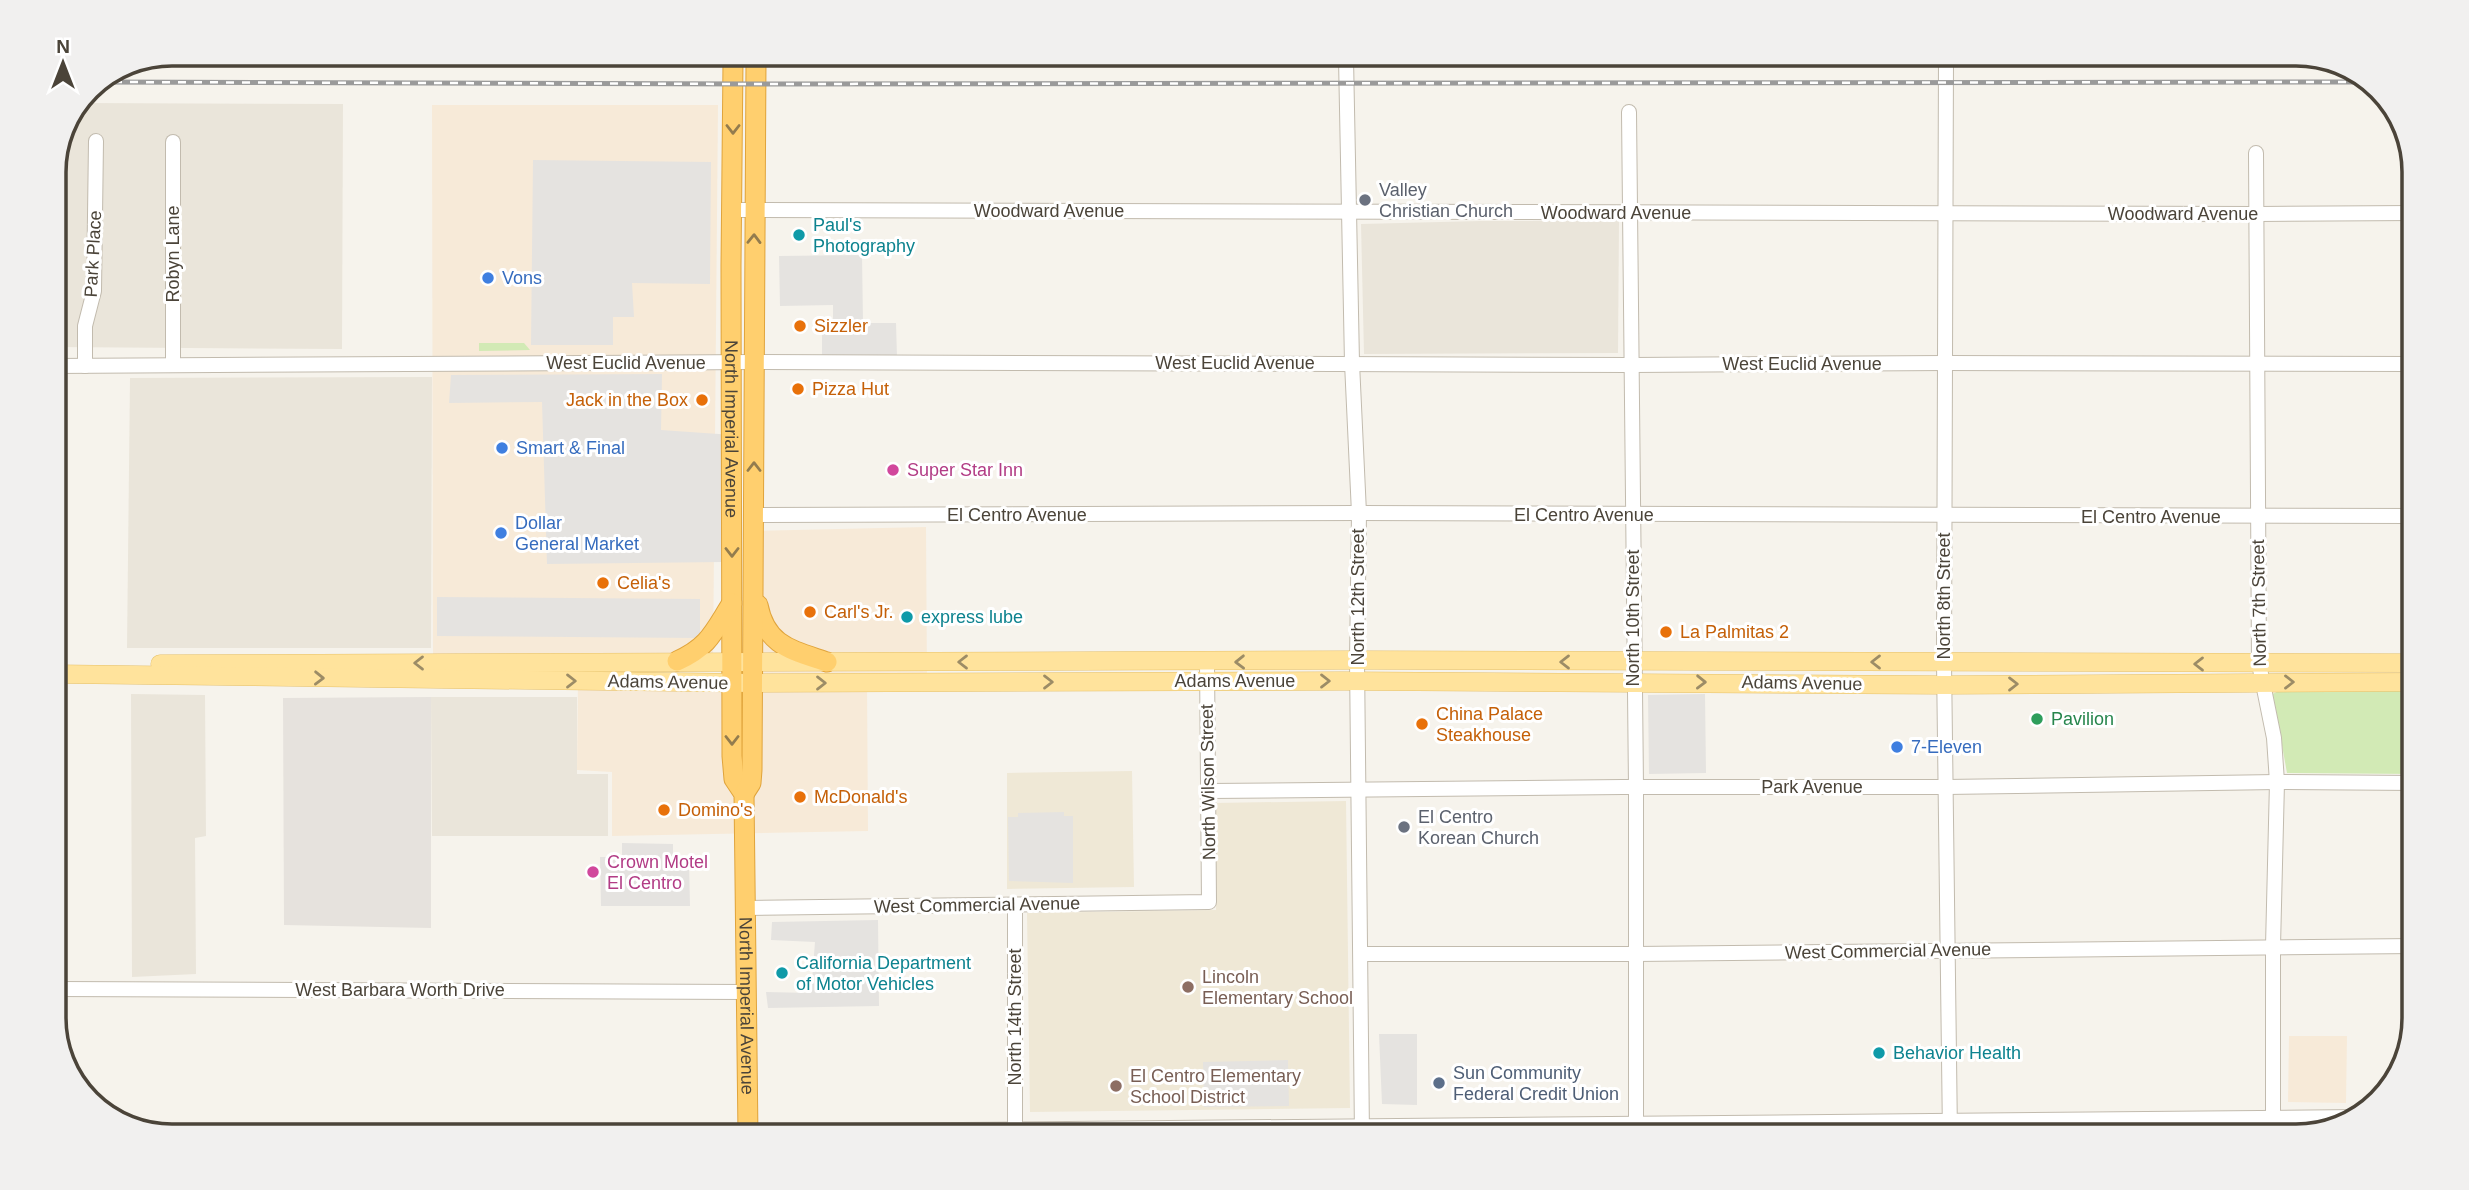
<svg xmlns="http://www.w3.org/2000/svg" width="2469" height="1190" font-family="Arial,sans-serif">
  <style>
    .residential { fill: #eae5da }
    .commercial { fill: #f7ead8 }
    .industrial { fill: #e6e2dd }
    .education { fill: #efe8d6 }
    .green { fill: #d2eab5 }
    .parking { fill: #e5e3e0 }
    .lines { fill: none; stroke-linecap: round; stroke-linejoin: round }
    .minor-casing { stroke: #c2bbae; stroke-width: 16 }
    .major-casing { stroke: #e6c16a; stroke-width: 19 }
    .highway-casing { stroke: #e0a43c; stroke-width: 21 }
    .minor { stroke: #fff; stroke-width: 14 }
    .major { stroke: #ffe39c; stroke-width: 18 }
    .highway { stroke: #ffcf6e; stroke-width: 19 }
    .rail-casing { stroke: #9a9a9a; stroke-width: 5 }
    .rail { stroke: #fff; stroke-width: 2.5; stroke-dasharray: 8; stroke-linecap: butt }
    .oneway { stroke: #937c4e }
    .oneway2 { stroke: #9c8c66 }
    .worship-dot { fill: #6b7280; stroke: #fff; stroke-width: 2.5 }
    .culture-dot { fill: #0f9aa8; stroke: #fff; stroke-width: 2.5 }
    .shop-dot { fill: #3f7fe0; stroke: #fff; stroke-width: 2.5 }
    .food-dot { fill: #e8710a; stroke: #fff; stroke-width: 2.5 }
    .hotel-dot { fill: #d1479c; stroke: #fff; stroke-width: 2.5 }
    .leisure-dot { fill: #2e9e5b; stroke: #fff; stroke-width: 2.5 }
    .education-dot { fill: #8d6e63; stroke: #fff; stroke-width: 2.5 }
    .service-dot { fill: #5c6f8a; stroke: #fff; stroke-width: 2.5 }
    .labels { text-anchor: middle; stroke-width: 6; stroke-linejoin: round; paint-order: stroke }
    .worship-label { font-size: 18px; fill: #5b616d; stroke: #fff; text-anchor: start }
    .street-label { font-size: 18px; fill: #4b4439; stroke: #fff }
    .culture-label { font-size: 18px; fill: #0d838f; stroke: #fff; text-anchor: start }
    .shop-label { font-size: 18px; fill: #366cbe; stroke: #fff; text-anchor: start }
    .food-label { font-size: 18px; fill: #c56008; stroke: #fff; text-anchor: start }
    .hotel-label { font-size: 18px; fill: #b23c85; stroke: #fff; text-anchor: start }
    .leisure-label { font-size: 18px; fill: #27864d; stroke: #fff; text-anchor: start }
    .education-label { font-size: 18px; fill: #785e54; stroke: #fff; text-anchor: start }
    .service-label { font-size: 18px; fill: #4e5e75; stroke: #fff; text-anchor: start }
    .rim { fill: none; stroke: #4b4439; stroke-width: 3.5 }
  </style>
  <rect width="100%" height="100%" fill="#f6f3ec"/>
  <!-- residential -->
  <g class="residential">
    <path d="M 2257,54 L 2257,58 L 957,64 L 957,60 Z"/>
    <path d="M 82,103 L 343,104 L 342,349 L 54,347 L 54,165 Z"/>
    <path d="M 1480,221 L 1619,221 L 1618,353 L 1364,354 L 1361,224 Z"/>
    <path d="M 432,377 L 431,648 L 127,648 L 130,378 Z"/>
    <path d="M 131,694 L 205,695 L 206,836 L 195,838 L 196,974 L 132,977 Z"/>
    <path d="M 431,697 L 577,697 L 577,774 L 608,774 L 608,836 L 432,836 Z"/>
  </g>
  <!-- commercial -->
  <g class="commercial">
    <path d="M 432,105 L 718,105 L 713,662 L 433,663 Z"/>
    <path d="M 926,527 L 927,683 L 867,683 L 868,831 L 612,836 L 612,772 L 577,770 L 578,681 L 752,683 L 754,531 Z"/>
    <path d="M 2289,1036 L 2347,1036 L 2346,1103 L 2288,1102 Z"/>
  </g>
  <!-- industrial -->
  <path class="industrial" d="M 431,697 L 431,928 L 284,925 L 283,698 Z"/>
  <!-- education -->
  <g class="education">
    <path d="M 1132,771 L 1134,887 L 1007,889 L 1007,773 Z"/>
    <path d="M 1346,801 L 1350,1108 L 1030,1112 L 1027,913 L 1216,910 L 1214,803 Z"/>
  </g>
  <!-- green -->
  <g class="green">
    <path d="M 479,343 L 524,343 L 530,350 L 479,351 Z"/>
    <path d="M 2279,691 L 2415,691 L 2415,774 L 2287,773 L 2278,723 L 2270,695 Z"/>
  </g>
  <!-- parking -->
  <g class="parking">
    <path d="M 853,60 L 957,60 L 957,64 L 853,63 Z"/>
    <path d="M 533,160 L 711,162 L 710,284 L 632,283 L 634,317 L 613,317 L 613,345 L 531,345 Z"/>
    <path d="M 862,255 L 863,323 L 896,323 L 897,357 L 822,357 L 822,319 L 833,319 L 833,305 L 780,306 L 779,256 Z"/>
    <path d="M 662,374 L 661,430 L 733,435 L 723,562 L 547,564 L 542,402 L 449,403 L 451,375 Z"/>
    <path d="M 437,597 L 700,599 L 700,638 L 437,636 Z"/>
    <path d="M 1705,694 L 1706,773 L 1649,774 L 1648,695 Z"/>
    <path d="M 1064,812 L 1064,816 L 1073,816 L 1073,883 L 1009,881 L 1008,817 L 1018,817 L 1018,813 Z"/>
    <path d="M 622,843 L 673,844 L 673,862 L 689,862 L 690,906 L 601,906 L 600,857 L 622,857 Z"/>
    <path d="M 878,920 L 879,1006 L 768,1008 L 766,992 L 811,993 L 815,942 L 771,940 L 772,922 Z"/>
    <path d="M 1379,1034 L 1417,1034 L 1417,1105 L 1382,1104 Z"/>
    <path d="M 1288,1060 L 1289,1106 L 1204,1107 L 1203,1062 Z"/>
  </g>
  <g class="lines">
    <!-- minor casing -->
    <g class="minor-casing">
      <g id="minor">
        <path d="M 1946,56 L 1944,662 L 1950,1136"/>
        <path d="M 1346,58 L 1352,363 L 1359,513 L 1357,660 L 1362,1136"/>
        <path d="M 1629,112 L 1636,787 L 1636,1123"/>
        <path d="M 2256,153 L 2259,664 L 2274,738 L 2277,782 L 2273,946 L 2273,1136"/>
        <path d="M 733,210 L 2258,214 L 2415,213"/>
        <path d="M 173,365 L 173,142"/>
        <path d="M 54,366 L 754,362 L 1633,365 L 1945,363 L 2415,364"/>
        <path d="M 85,366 L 85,326 L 94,291 L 96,141"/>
        <path d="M 754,515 L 1359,513 L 2415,516"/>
        <path d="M 1209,791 L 1623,787 L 1946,787 L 2277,782 L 2415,783"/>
        <path d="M 1015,905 L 1015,1129"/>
        <path d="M 745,908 L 1209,902 L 1207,662"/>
        <path d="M 1361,954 L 1636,954 L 2415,946"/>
        <path d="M 55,989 L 746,992"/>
        <path d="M 748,1132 L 2358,1117"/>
      </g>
    </g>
    <!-- major casing -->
    <g class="major-casing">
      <g id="major">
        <path d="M 160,664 L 1357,660 L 2415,663"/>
        <path d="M 55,674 L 752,683 L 1344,681 L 1945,685 L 2415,682"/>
      </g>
    </g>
    <!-- highway casing -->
    <g class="highway-casing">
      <g id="highway">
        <path id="s1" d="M 733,61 L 731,266 L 732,756 L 734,779 L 744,794 L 748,1136"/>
        <path d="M 758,605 C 766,646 792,650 827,662"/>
        <path d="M 677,661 C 709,647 714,631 732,603"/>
        <path d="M 744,794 L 751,783 L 752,770 L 756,61"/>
      </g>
    </g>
    <!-- minor -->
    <use href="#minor" class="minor"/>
    <!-- major -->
    <use href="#major" class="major"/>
    <!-- highway -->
    <use href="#highway" class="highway"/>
    <!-- rail casing -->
    <g class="rail-casing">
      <path id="rail" d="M 98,82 L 754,84 L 2367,82"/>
    </g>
    <!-- rail -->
    <use href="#rail" class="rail"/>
  </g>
  <!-- one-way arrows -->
  <defs><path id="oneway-chevron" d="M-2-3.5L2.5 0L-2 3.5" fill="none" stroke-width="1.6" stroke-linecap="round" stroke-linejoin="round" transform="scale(1.75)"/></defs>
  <g class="oneway">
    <use href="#oneway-chevron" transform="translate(733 129) rotate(90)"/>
    <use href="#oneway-chevron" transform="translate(754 239) rotate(-89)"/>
    <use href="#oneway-chevron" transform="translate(754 467) rotate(-90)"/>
    <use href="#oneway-chevron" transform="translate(732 552) rotate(90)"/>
    <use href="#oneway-chevron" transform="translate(732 740) rotate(90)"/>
  </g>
  <g class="oneway2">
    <use href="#oneway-chevron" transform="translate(963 662) rotate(-180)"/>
    <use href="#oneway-chevron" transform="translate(1240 662) rotate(179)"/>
    <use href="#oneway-chevron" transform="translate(1565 662) rotate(-180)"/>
    <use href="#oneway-chevron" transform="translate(1876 662) rotate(-180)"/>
    <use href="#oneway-chevron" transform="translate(419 663) rotate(180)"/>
    <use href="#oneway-chevron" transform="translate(2199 664) rotate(-180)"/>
    <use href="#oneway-chevron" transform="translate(319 678) rotate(1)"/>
    <use href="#oneway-chevron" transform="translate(571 681)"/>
    <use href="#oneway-chevron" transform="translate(1325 681)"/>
    <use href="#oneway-chevron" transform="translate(1048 682)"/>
    <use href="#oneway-chevron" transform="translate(1701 682) rotate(1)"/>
    <use href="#oneway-chevron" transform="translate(2289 682)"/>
    <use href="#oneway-chevron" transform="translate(821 683)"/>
    <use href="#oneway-chevron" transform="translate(2013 684)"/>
  </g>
  <!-- markers -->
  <g class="worship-dot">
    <circle cx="1365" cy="200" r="7"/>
    <circle cx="1404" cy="827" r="7"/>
  </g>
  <g class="culture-dot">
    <circle cx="799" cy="235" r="7"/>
    <circle cx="907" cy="617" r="7"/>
    <circle cx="782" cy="973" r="7"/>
    <circle cx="1879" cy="1053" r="7"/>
  </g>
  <g class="shop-dot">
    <circle cx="488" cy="278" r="7"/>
    <circle cx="502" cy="448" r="7"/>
    <circle cx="501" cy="533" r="7"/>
    <circle cx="1897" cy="747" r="7"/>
  </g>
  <g class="food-dot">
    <circle cx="800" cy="326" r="7"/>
    <circle cx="798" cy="389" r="7"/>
    <circle cx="702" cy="400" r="7"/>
    <circle cx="603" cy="583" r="7"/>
    <circle cx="810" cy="612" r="7"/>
    <circle cx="1666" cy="632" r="7"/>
    <circle cx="1422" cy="724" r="7"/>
    <circle cx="800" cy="797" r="7"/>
    <circle cx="664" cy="810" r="7"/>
  </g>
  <g class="hotel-dot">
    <circle cx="893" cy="470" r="7"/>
    <circle cx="593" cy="872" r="7"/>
  </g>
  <circle class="leisure-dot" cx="2037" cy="719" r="7"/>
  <g class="education-dot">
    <circle cx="1188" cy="987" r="7"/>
    <circle cx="1116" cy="1086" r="7"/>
  </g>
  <circle class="service-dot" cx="1439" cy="1083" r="7"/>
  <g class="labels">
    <!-- worship labels -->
    <g class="worship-label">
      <text x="1379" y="196">Valley<tspan x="1379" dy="21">Christian Church</tspan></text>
      <text x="1418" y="823">El Centro<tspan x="1418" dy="21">Korean Church</tspan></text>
    </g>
    <!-- street labels -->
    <g class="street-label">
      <text x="1049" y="217">Woodward Avenue</text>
      <text x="1616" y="219">Woodward Avenue</text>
      <text x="2183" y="220">Woodward Avenue</text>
      <text transform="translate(93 254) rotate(-87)" y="6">Park Place</text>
      <text transform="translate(173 254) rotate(-90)" y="6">Robyn Lane</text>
      <text x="626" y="369">West Euclid Avenue</text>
      <text x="1235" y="369">West Euclid Avenue</text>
      <text x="1802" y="370">West Euclid Avenue</text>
      <text dy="6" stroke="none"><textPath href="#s1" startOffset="368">North Imperial Avenue</textPath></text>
      <text x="1017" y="521">El Centro Avenue</text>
      <text x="1584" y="521">El Centro Avenue</text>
      <text x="2151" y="523">El Centro Avenue</text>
      <text transform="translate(1944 596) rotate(-90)" y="6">North 8th Street</text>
      <text transform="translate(1358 597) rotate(-90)" y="6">North 12th Street</text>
      <text transform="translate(2259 603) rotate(-91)" y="6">North 7th Street</text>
      <text transform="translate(1633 618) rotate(-90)" y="6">North 10th Street</text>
      <text x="1235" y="687">Adams Avenue</text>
      <text transform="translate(668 682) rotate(1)" y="6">Adams Avenue</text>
      <text transform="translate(1802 683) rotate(1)" y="6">Adams Avenue</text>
      <text transform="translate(1208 782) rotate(-91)" y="6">North Wilson Street</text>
      <text x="1812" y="793">Park Avenue</text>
      <text transform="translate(977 905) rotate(-1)" y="6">West Commercial Avenue</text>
      <text transform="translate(1888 951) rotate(-1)" y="6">West Commercial Avenue</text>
      <text x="400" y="996">West Barbara Worth Drive</text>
      <text dy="6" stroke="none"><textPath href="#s1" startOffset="948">North Imperial Avenue</textPath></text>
      <text transform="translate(1015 1017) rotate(-90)" y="6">North 14th Street</text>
    </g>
    <!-- culture labels -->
    <g class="culture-label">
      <text x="813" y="231">Paul's<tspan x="813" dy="21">Photography</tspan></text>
      <text x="921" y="623">express lube</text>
      <text x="796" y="969">California Department<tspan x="796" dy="21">of Motor Vehicles</tspan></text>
      <text x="1893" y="1059">Behavior Health</text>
    </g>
    <!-- shop labels -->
    <g class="shop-label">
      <text x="502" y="284">Vons</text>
      <text x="516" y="454">Smart &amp; Final</text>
      <text x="515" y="529">Dollar<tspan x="515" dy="21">General Market</tspan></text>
      <text x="1911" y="753">7-Eleven</text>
    </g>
    <!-- food labels -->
    <g class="food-label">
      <text x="814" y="332">Sizzler</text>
      <text x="812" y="395">Pizza Hut</text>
      <text x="688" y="406" text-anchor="end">Jack in the Box</text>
      <text x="617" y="589">Celia's</text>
      <text x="824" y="618">Carl's Jr.</text>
      <text x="1680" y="638">La Palmitas 2</text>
      <text x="1436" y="720">China Palace<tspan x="1436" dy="21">Steakhouse</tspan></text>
      <text x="814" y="803">McDonald's</text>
      <text x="678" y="816">Domino's</text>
    </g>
    <!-- hotel labels -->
    <g class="hotel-label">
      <text x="907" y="476">Super Star Inn</text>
      <text x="607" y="868">Crown Motel<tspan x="607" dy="21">El Centro</tspan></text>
    </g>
    <!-- leisure labels -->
    <g class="leisure-label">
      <text x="2051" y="725">Pavilion</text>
    </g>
    <!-- education labels -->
    <g class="education-label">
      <text x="1202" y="983">Lincoln<tspan x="1202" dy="21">Elementary School</tspan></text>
      <text x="1130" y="1082">El Centro Elementary<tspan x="1130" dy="21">School District</tspan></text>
    </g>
    <!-- service labels -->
    <g class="service-label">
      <text x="1453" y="1079">Sun Community<tspan x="1453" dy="21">Federal Credit Union</tspan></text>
    </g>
  </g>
  <!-- crop -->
  <path d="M0 0H2469V1190H0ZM172 66H2296A106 106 0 0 1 2402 172V1018A106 106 0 0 1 2296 1124H172A106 106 0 0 1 66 1018V172A106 106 0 0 1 172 66Z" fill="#f1f0ef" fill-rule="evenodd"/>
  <path class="rim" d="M172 66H2296A106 106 0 0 1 2402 172V1018A106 106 0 0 1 2296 1124H172A106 106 0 0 1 66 1018V172A106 106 0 0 1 172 66Z"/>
  <!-- north arrow -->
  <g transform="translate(63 63)" stroke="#ffffff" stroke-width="5" paint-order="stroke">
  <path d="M0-5L12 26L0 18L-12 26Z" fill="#4b4439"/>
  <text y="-10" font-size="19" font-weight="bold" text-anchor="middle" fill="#4b4439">N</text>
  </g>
</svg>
